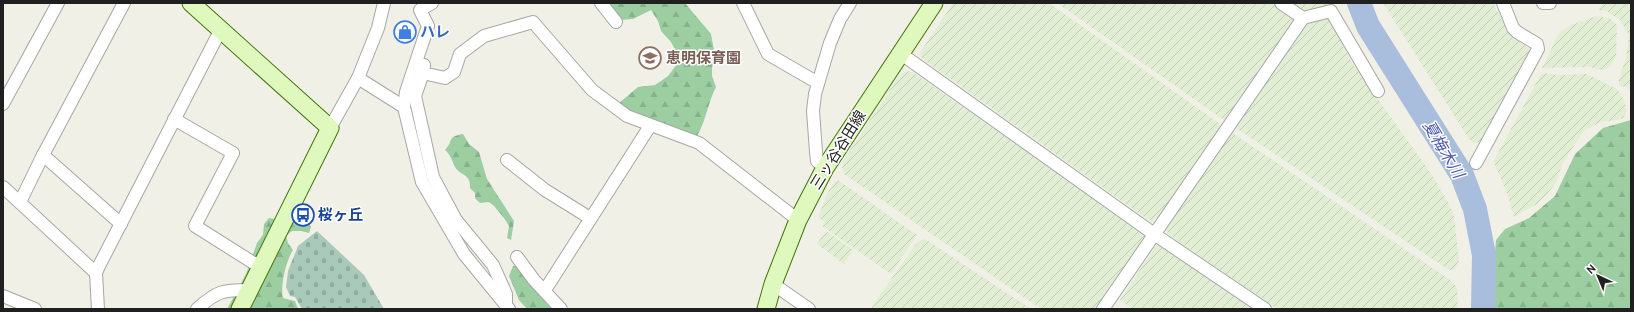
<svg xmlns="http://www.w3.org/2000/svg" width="1634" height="312" font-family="Cabin,'Noto Sans JP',sans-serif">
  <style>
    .farmland { fill: url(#farmland-furrows) }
    .forest { fill: url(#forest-firs) }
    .cemetery { fill: url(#cemetery-stones) }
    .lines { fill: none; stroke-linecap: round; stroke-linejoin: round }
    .river { stroke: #a9bddc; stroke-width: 24 }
    .street-casing { stroke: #a7a7a7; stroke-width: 14 }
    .secondary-casing { stroke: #407608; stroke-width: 19 }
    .street { stroke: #fff; stroke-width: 12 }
    .secondary { stroke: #def8bd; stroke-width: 17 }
    .labels { text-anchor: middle; stroke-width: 3; stroke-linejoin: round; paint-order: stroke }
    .shop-label { font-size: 15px; font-weight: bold; fill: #366cbe; stroke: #fff; text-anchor: start }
    .education-label { font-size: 15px; font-weight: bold; fill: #785e54; stroke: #fff; text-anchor: start }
    .street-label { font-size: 15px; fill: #202020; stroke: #fff }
    .transit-label { font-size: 15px; font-weight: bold; fill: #164399; stroke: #fff; text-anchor: start }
    .water-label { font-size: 16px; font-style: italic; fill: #4e5aae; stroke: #fff }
  </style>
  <defs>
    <pattern id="farmland-furrows" width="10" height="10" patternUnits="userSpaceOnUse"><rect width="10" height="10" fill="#e2eed3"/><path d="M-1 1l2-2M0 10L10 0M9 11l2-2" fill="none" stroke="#c2ccb5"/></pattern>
    <pattern id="forest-firs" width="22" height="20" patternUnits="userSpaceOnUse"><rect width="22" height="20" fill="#9dcea1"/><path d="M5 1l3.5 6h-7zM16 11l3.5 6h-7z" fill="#87b18a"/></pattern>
    <pattern id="cemetery-stones" width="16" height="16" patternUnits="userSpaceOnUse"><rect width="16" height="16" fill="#a9c9ba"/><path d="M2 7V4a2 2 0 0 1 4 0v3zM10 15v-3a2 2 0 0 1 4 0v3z" fill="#91aca0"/></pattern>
  </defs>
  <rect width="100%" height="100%" fill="#f0f0e7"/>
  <!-- farmland -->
  <g class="farmland">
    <path d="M 953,3 L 1049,3 L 1220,124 L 1221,127 L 1159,216 L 1152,221 L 1147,219 L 924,60 L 920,55 L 921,51 Z"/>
    <path d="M 1057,3 L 1273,3 L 1291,15 L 1293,20 L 1293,23 L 1224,120 Z"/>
    <path d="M 1293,3 L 1332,3 L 1330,5 L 1304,11 Z"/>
    <path d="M 1383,3 L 1493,3 L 1512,37 L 1529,48 L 1528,57 L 1482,140 L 1479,142 L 1473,143 L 1469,139 Z"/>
    <path d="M 1603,3 L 1631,3 L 1631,92 L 1627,87 L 1619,86 L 1619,80 L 1626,57 L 1629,35 L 1619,19 L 1606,11 L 1598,10 Z"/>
    <path d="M 1326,16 L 1329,19 L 1352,63 L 1430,172 L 1449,204 L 1454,215 L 1459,261 L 1454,270 L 1449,270 L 1236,128 L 1301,28 L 1307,23 Z"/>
    <path d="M 1596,16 L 1609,18 L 1617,25 L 1616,57 L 1610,67 L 1604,70 L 1597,69 L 1590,67 L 1542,68 L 1558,35 L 1562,31 L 1571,25 Z"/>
    <path d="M 908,71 L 914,73 L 1143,233 L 1144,237 L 1095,309 L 1041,309 L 844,174 L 842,167 L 843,161 L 897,79 L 901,74 Z"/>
    <path d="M 1544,73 L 1560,75 L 1586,74 L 1589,75 L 1617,89 L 1624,100 L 1627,111 L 1623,118 L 1618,120 L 1600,122 L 1584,131 L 1563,162 L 1556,183 L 1547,194 L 1537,204 L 1514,217 L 1508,196 L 1494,163 L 1494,160 L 1541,74 Z"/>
    <path d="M 1231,132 L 1452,281 L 1457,288 L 1458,309 L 1277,309 L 1168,234 L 1166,230 L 1167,226 Z"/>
    <path d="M 838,180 L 917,235 L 891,274 L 822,226 L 824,222 L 818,217 L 829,190 L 834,183 Z"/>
    <path d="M 826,231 L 853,250 L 844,264 L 817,244 Z"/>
    <path d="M 925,239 L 1031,309 L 870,309 L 915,245 L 921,240 Z"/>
    <path d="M 1162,243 L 1257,309 L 1133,309 L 1120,300 L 1156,245 Z"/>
  </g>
  <!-- forest -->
  <g class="forest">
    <path d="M 612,3 L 685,3 L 711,34 L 715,56 L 712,68 L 712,76 L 716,87 C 708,102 706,121 697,136 L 644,120 L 619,103 L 638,87 L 655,85 L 668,76 L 677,64 L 678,55 L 671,42 L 661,31 L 658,21 L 651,10 L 633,19 L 620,20 L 610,7 Z"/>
    <path d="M 1631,120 L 1631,309 L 1490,309 L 1496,240 L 1505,229 L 1529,218 L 1555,196 L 1575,154 L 1603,128 Z"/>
    <path d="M 463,134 L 469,144 L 479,152 L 487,179 L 514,221 L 511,240 L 507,238 L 509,226 L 504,218 L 494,206 L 489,202 L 480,203 L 475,198 L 475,193 L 470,188 C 471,173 460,176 455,167 C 452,161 451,155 445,150 C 454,141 446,137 463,134 Z"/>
    <path d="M 269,218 L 288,222 L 294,218 L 301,221 L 307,219 L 311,227 L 309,233 L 301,231 L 292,231 L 286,236 L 288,243 L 293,250 C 286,261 280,286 283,298 L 295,301 L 298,309 L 227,309 L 246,274 L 257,243 L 263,235 L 264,224 Z"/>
    <path d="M 519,265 L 556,309 L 527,309 L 519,300 L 509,276 L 513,266 Z"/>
  </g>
  <!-- cemetery -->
  <path class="cemetery" d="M 317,231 L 364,275 L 384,309 L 302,309 L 295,297 L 290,296 L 286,287 L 288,271 L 298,246 Z"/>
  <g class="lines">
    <!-- river -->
    <path class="river" d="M 1359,3 L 1368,26 L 1462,175 L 1475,209 L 1484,255 L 1483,309"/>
    <!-- street casing -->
    <g class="street-casing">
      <g id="street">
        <path d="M 432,3 L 420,10 L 428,26 L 406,92 L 404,107 L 422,182 L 464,254 L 509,309"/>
        <path d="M 601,3 L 616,22"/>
        <path d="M 743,3 L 768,54 L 818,83"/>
        <path d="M 1281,3 L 1303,18 L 1331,11 L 1378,91"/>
        <path d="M 1543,3 L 1550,3"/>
        <path d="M 900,53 L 1154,234 L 1265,309"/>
        <path d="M 424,65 L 423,73 L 415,96 L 433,177 L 456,220 L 493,265 L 506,294 L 506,303"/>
        <path d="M 423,73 L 445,78 L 454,72 L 460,54 L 484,36 L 533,22 L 592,90 L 627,116 L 699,143 L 798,220"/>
        <path d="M 358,78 L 404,107"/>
        <path d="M 3,104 L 58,3"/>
        <path d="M 174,119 L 233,153 L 195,226 L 260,267"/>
        <path d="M 330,128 L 358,78 L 378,28 L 384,3"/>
        <path d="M 43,155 L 121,224"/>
        <path d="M 507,160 L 545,190 L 590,218"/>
        <path d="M 1476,163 L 1538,49 L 1537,44 L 1517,32 L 1513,28 L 1503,3"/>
        <path d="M 825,168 L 817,161 L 816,152 L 813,111 L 815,94 L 830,43 L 840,19 L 850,3"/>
        <path d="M 3,187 L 96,273"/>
        <path d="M 20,202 L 43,155 L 124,3"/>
        <path d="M 517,257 L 534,280 L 561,309"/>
        <path d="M 773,284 L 809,309"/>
        <path d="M 545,290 L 650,126"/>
        <path d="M 3,296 L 35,309"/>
        <path d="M 98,309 L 96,273 L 99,266 L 221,29"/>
        <path d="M 197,309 C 217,291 222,290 249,290"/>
        <path d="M 1103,309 L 1303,18"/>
      </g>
    </g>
    <!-- secondary casing -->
    <g class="secondary-casing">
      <g id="secondary">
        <path d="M 191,3 L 330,128 L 240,309"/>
        <path d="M 766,309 L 773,284 L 798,220 L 825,168 L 934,3"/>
      </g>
    </g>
    <!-- street -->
    <use href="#street" class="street"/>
    <!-- secondary -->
    <use href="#secondary" class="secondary"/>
  </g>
  <!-- icons -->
  <defs>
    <g id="shop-ring" transform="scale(1.15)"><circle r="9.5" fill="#fff" stroke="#3f7fe0" stroke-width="1.5"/><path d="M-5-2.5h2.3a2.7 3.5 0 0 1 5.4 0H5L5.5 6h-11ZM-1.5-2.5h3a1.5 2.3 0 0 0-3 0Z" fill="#3f7fe0"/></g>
    <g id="school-ring" transform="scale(1.15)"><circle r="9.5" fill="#fff" stroke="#8d6e63" stroke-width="1.5"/><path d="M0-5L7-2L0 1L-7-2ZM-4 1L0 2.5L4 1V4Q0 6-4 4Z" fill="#8d6e63"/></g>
    <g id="bus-ring" transform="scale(1.15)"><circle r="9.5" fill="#fff" stroke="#1a4fb4" stroke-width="1.5"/><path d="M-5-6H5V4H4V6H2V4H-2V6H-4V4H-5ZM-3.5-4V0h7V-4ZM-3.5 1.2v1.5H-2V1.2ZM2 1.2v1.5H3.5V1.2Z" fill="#1a4fb4"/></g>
  </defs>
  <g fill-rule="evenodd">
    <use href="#shop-ring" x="405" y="32"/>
    <use href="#school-ring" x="650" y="58"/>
    <use href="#bus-ring" x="303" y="215"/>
  </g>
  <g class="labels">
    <!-- shop labels -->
    <g class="shop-label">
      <text x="420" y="37">ハレ</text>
    </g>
    <!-- education labels -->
    <g class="education-label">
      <text x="666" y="63">恵明保育園</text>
    </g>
    <!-- street labels -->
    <g class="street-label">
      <text transform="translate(838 150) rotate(-58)" y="5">三ッ谷谷田線</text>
    </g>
    <!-- transit labels -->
    <g class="transit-label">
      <text x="318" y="220">桜ヶ丘</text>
    </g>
    <!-- water labels -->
    <g class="water-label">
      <text transform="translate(1444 149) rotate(59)" y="6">夏梅木川</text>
    </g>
  </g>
  <!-- border -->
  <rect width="1634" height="312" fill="none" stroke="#202020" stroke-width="8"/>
  <!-- north arrow -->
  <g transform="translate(1598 276) rotate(316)" stroke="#ffffff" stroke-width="3" paint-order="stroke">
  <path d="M0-3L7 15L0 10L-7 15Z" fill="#202020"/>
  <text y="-6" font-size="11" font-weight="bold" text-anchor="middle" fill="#202020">N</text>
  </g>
</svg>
